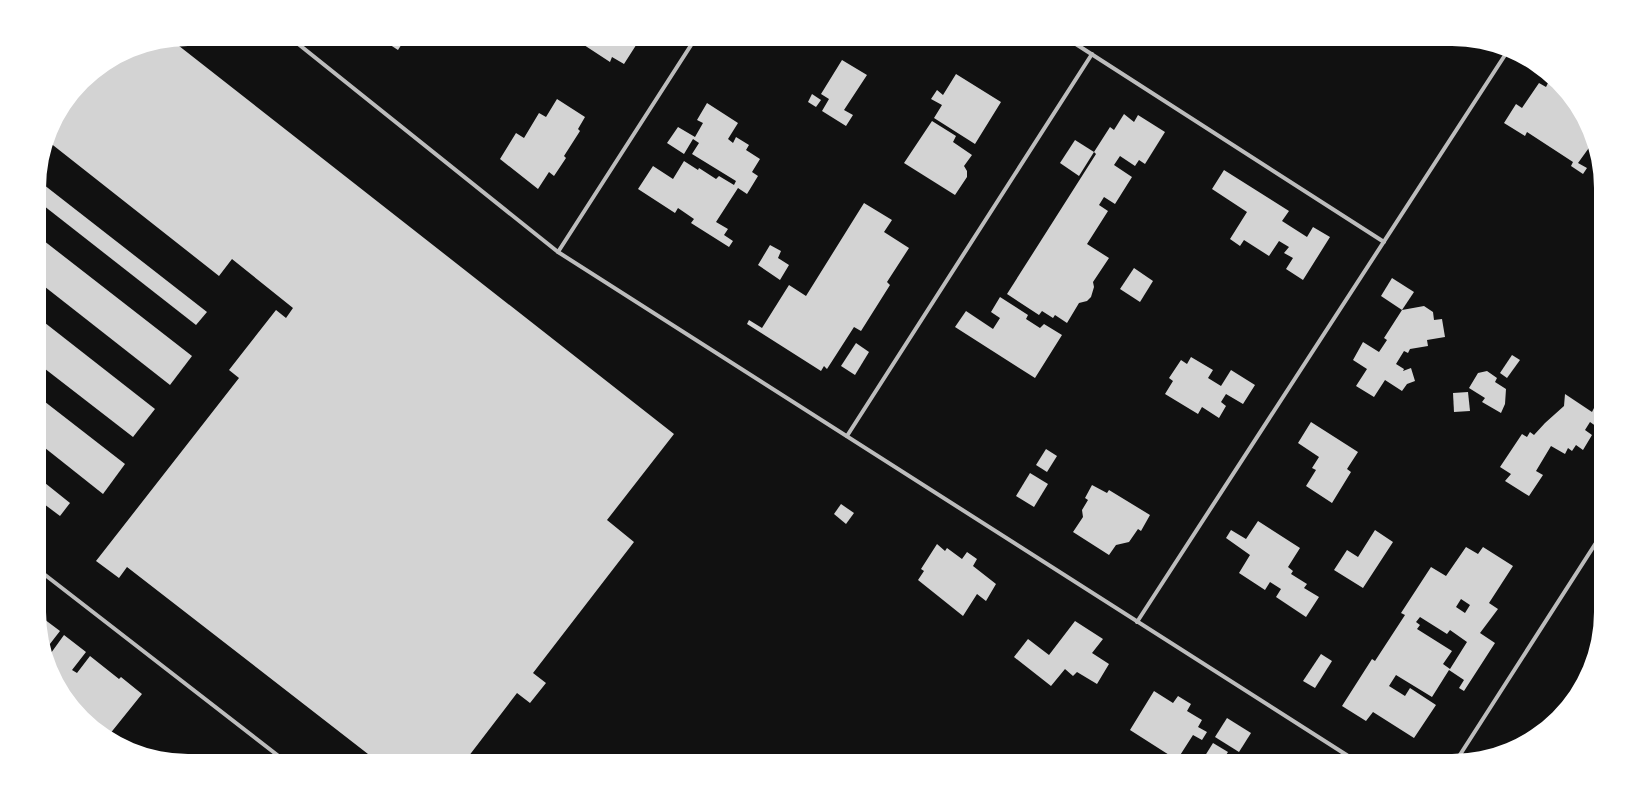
<svg xmlns="http://www.w3.org/2000/svg" width="1640" height="800" font-family="'DM Sans',sans-serif">
  <style>
    .building { fill: #d3d3d3; fill-rule: evenodd }
    .lines { fill: none; stroke-linecap: round; stroke-linejoin: round }
    .minor { stroke: #bcbcbc; stroke-width: 4 }
  </style>
  <rect width="100%" height="100%" fill="#111"/>
  <!-- building -->
  <g class="building">
    <path d="M 381,39 L 405,39 L 398,50 Z"/>
    <path d="M 588,39 L 640,39 L 624,64 L 612,57 L 610,62 L 584,45 Z"/>
    <path d="M 648,39 L 663,39 L 659,46 Z"/>
    <path d="M 174,42 L 674,434 L 607,520 L 634,542 L 533,673 L 546,683 L 530,703 L 517,693 L 465,761 L 377,761 L 127,567 L 119,578 L 96,561 L 239,378 L 229,370 L 276,310 L 286,318 L 293,308 L 232,259 L 219,276 L 49,142 L 54,122 L 89,76 L 131,50 Z"/>
    <path d="M 842,60 L 867,75 L 844,110 L 853,115 L 846,126 L 822,111 L 829,99 L 821,94 Z"/>
    <path d="M 956,74 L 1001,102 L 975,144 L 934,118 L 942,105 L 931,99 L 937,90 L 943,95 Z"/>
    <path d="M 1551,77 L 1576,105 L 1591,145 L 1578,163 L 1587,168 L 1583,174 L 1571,166 L 1573,162 L 1527,132 L 1525,136 L 1504,123 L 1516,104 L 1522,108 L 1539,83 L 1546,87 Z"/>
    <path d="M 812,94 L 821,100 L 816,107 L 808,102 Z"/>
    <path d="M 557,99 L 585,117 L 578,129 L 580,131 L 564,156 L 566,158 L 554,176 L 549,172 L 538,189 L 500,159 L 516,133 L 524,138 L 539,113 L 546,117 Z"/>
    <path d="M 707,103 L 738,123 L 728,139 L 733,143 L 736,137 L 749,145 L 746,150 L 760,159 L 752,172 L 758,176 L 747,194 L 738,188 L 716,222 L 728,229 L 724,235 L 733,241 L 729,247 L 691,223 L 694,219 L 678,208 L 675,213 L 638,189 L 653,166 L 673,179 L 684,161 L 698,170 L 699,168 L 716,179 L 719,176 L 734,185 L 736,181 L 692,154 L 699,143 L 693,139 L 684,154 L 667,143 L 678,127 L 695,137 L 703,123 L 697,120 Z"/>
    <path d="M 1124,114 L 1134,122 L 1138,115 L 1165,132 L 1145,164 L 1139,160 L 1135,166 L 1120,156 L 1114,165 L 1132,177 L 1115,204 L 1104,197 L 1099,205 L 1108,211 L 1087,244 L 1109,258 L 1093,282 L 1094,287 L 1091,297 L 1087,301 L 1079,303 L 1067,323 L 1055,315 L 1053,318 L 1042,311 L 1039,315 L 1007,294 L 1096,154 L 1094,152 L 1110,127 L 1114,130 Z"/>
    <path d="M 932,121 L 956,136 L 953,142 L 972,155 L 964,166 L 967,171 L 967,177 L 955,195 L 904,163 Z"/>
    <path d="M 1075,140 L 1094,152 L 1079,176 L 1060,163 Z"/>
    <path d="M 1224,170 L 1289,211 L 1282,221 L 1307,237 L 1313,227 L 1330,237 L 1303,280 L 1286,269 L 1293,258 L 1284,253 L 1289,247 L 1279,241 L 1269,256 L 1244,240 L 1240,246 L 1230,239 L 1247,212 L 1212,189 Z"/>
    <path d="M 39,181 L 207,312 L 196,325 L 39,202 Z"/>
    <path d="M 864,203 L 892,220 L 884,232 L 909,248 L 887,282 L 890,285 L 861,331 L 854,327 L 827,369 L 824,366 L 821,371 L 747,324 L 749,320 L 762,328 L 789,285 L 806,296 Z"/>
    <path d="M 39,237 L 192,356 L 170,385 L 40,283 Z"/>
    <path d="M 770,245 L 781,251 L 778,258 L 789,265 L 780,280 L 758,265 Z"/>
    <path d="M 1134,268 L 1153,281 L 1140,302 L 1120,289 Z"/>
    <path d="M 1392,278 L 1414,292 L 1402,310 L 1381,296 Z"/>
    <path d="M 1000,297 L 1028,315 L 1026,319 L 1040,328 L 1044,324 L 1062,335 L 1035,378 L 955,327 L 966,311 L 993,329 L 1000,318 L 991,312 Z"/>
    <path d="M 1424,306 L 1433,312 L 1434,320 L 1442,319 L 1445,337 L 1427,340 L 1428,346 L 1410,349 L 1408,353 L 1404,351 L 1396,364 L 1404,369 L 1403,371 L 1411,368 L 1415,381 L 1407,384 L 1402,391 L 1385,380 L 1374,397 L 1356,386 L 1367,369 L 1353,360 L 1363,342 L 1379,352 L 1387,340 L 1384,338 L 1402,310 Z"/>
    <path d="M 40,319 L 155,409 L 133,437 L 40,365 Z"/>
    <path d="M 856,343 L 869,352 L 855,375 L 841,366 Z"/>
    <path d="M 1512,355 L 1520,360 L 1507,378 L 1500,373 Z"/>
    <path d="M 1191,357 L 1213,370 L 1208,378 L 1221,386 L 1231,370 L 1255,385 L 1243,404 L 1226,394 L 1221,402 L 1226,406 L 1219,418 L 1202,407 L 1198,414 L 1165,394 L 1173,381 L 1169,378 L 1181,360 L 1187,364 Z"/>
    <path d="M 1487,371 L 1497,378 L 1495,382 L 1506,389 L 1505,404 L 1501,413 L 1482,402 L 1485,398 L 1469,388 L 1478,373 Z"/>
    <path d="M 1468,392 L 1470,411 L 1454,412 L 1453,393 Z"/>
    <path d="M 1565,394 L 1592,412 L 1594,408 L 1600,412 L 1600,429 L 1590,422 L 1585,430 L 1592,435 L 1583,450 L 1576,445 L 1572,451 L 1568,448 L 1565,454 L 1551,446 L 1536,471 L 1543,475 L 1529,496 L 1505,481 L 1511,474 L 1500,467 L 1522,434 L 1527,437 L 1530,432 L 1534,435 L 1545,423 L 1564,406 Z"/>
    <path d="M 40,398 L 125,464 L 103,494 L 40,444 Z"/>
    <path d="M 1311,422 L 1358,452 L 1347,469 L 1351,472 L 1332,503 L 1306,486 L 1316,470 L 1312,468 L 1319,457 L 1298,443 Z"/>
    <path d="M 1046,449 L 1057,456 L 1047,472 L 1036,465 Z"/>
    <path d="M 1030,473 L 1048,484 L 1034,507 L 1016,496 Z"/>
    <path d="M 40,479 L 70,503 L 60,516 L 40,501 Z"/>
    <path d="M 1092,485 L 1107,493 L 1109,490 L 1150,515 L 1141,531 L 1138,529 L 1129,542 L 1116,545 L 1109,555 L 1073,532 L 1083,517 L 1082,510 L 1088,500 L 1085,498 Z"/>
    <path d="M 841,504 L 854,513 L 846,524 L 834,514 Z"/>
    <path d="M 1258,521 L 1300,548 L 1288,567 L 1293,571 L 1291,574 L 1307,584 L 1304,588 L 1319,597 L 1306,617 L 1276,597 L 1281,589 L 1270,582 L 1265,590 L 1239,573 L 1250,555 L 1226,538 L 1231,530 L 1246,539 Z"/>
    <path d="M 1375,530 L 1393,542 L 1363,588 L 1334,570 L 1347,550 L 1358,557 Z"/>
    <path d="M 937,544 L 945,551 L 947,548 L 962,559 L 967,552 L 977,559 L 973,566 L 996,584 L 986,601 L 977,594 L 963,616 L 918,580 L 924,571 L 921,569 Z"/>
    <path d="M 1466,547 L 1478,554 L 1483,547 L 1513,566 L 1489,603 L 1498,609 L 1480,633 L 1495,643 L 1464,691 L 1459,688 L 1464,680 L 1449,670 L 1432,697 L 1396,675 L 1389,686 L 1405,696 L 1410,688 L 1436,705 L 1414,738 L 1373,712 L 1366,721 L 1342,706 L 1372,659 L 1375,661 L 1405,615 L 1401,613 L 1431,567 L 1446,576 ZM 1461,599 L 1470,605 L 1465,613 L 1456,607 ZM 1420,617 L 1447,634 L 1450,630 L 1467,642 L 1450,669 L 1443,664 L 1452,651 L 1417,629 L 1420,625 L 1416,622 Z"/>
    <path d="M 40,616 L 60,631 L 46,649 L 51,653 L 64,635 L 86,652 L 72,670 L 77,673 L 90,656 L 119,679 L 121,677 L 142,694 L 109,735 L 70,703 L 50,669 L 40,632 Z"/>
    <path d="M 1075,621 L 1103,639 L 1092,653 L 1109,664 L 1097,684 L 1077,672 L 1073,676 L 1065,669 L 1051,686 L 1014,657 L 1028,639 L 1049,655 Z"/>
    <path d="M 1321,654 L 1332,661 L 1315,688 L 1303,681 Z"/>
    <path d="M 1154,691 L 1173,703 L 1178,696 L 1191,704 L 1187,711 L 1202,720 L 1198,727 L 1207,732 L 1202,740 L 1193,735 L 1177,760 L 1130,730 Z"/>
    <path d="M 1227,718 L 1251,733 L 1239,752 L 1215,737 Z"/>
    <path d="M 1213,743 L 1228,752 L 1222,761 L 1206,761 L 1203,759 Z"/>
    <path d="M 629,754 L 638,761 L 624,761 Z"/>
  </g>
  <g class="lines">
    <!-- minor -->
    <g class="minor">
      <path d="M 292,39 L 558,252 L 1356,761"/>
      <path d="M 1068,39 L 1384,242"/>
      <path d="M 558,252 L 695,39"/>
      <path d="M 847,436 L 1092,54"/>
      <path d="M 40,571 L 285,761"/>
      <path d="M 1137,622 L 1507,52"/>
      <path d="M 1456,761 L 1601,535"/>
    </g>
  </g>
  <!-- crop -->
  <path d="M0 0H1640V800H0ZM188 46H1452A142 142 0 0 1 1594 188V612A142 142 0 0 1 1452 754H188A142 142 0 0 1 46 612V188A142 142 0 0 1 188 46Z" fill="#fff" fill-rule="evenodd"/>
</svg>
